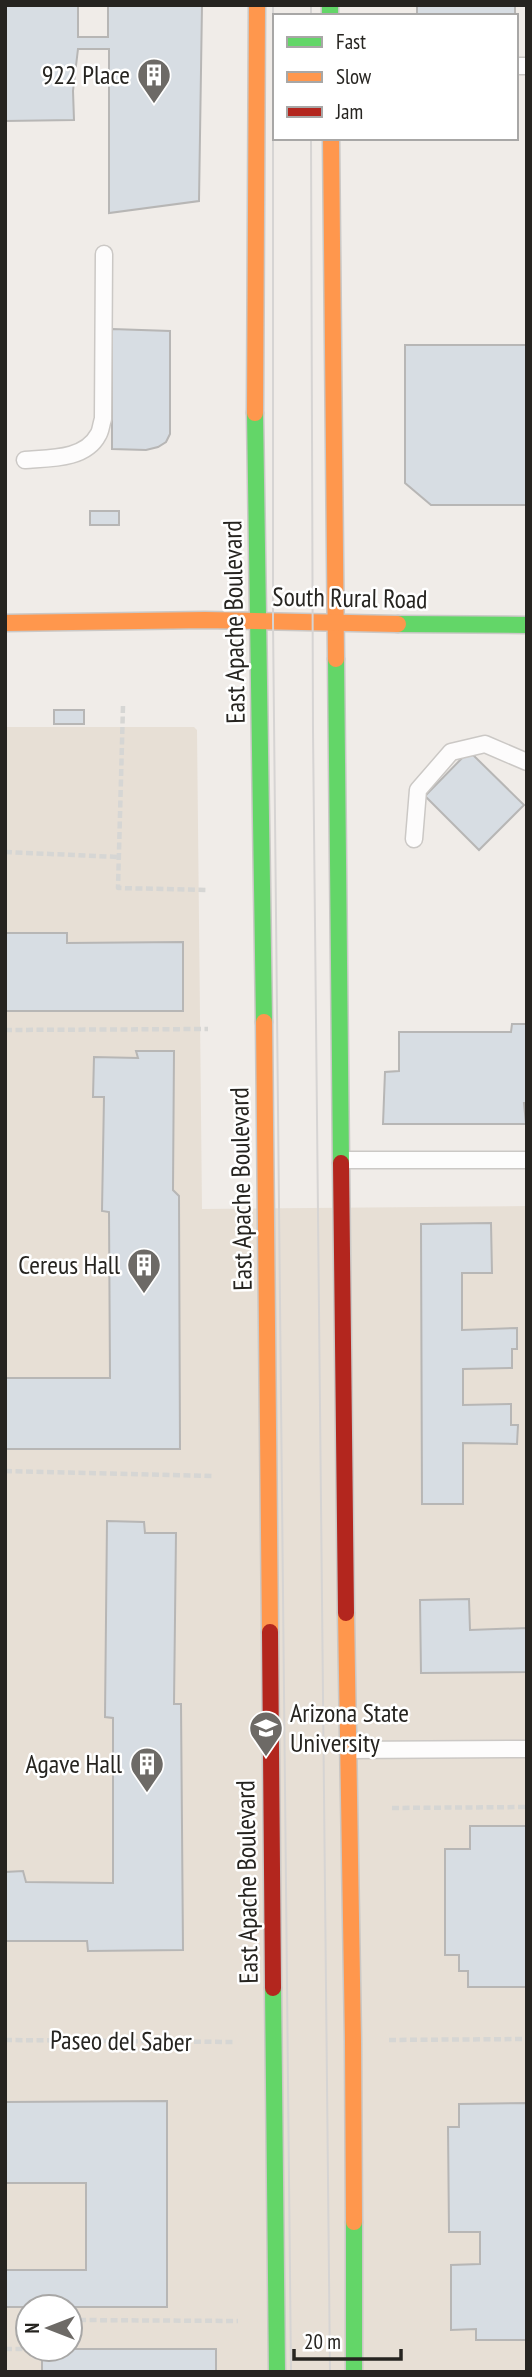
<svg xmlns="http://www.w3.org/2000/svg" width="532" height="2377" font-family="'PT Sans Narrow',sans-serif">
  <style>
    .built { fill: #e7dfd5; fill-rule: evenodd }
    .building { fill: #d7dde3; stroke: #b7b6b5; stroke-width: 2 }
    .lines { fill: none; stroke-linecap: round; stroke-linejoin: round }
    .lane-casing { stroke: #cbc8c5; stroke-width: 19 }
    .fast-casing { stroke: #cac8c6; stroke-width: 19 }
    .slow-casing { stroke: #cac8c6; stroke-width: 19 }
    .jam-casing { stroke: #cac8c6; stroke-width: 19 }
    .path { stroke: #d6d6d4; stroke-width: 4.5; stroke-dasharray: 7 3.5; stroke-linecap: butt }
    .lane { stroke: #fdfcfc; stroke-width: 16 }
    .fast { stroke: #63d668; stroke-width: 16 }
    .slow { stroke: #ff974d; stroke-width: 16 }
    .jam { stroke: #b3261e; stroke-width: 16 }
    .tram { stroke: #d6d4d3; stroke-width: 2 }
    .labels { text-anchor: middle; stroke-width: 5; stroke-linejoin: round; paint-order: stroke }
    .poi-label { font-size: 26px; fill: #262420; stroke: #fff; text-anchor: end }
    .street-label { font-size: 26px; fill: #262420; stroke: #fff }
  </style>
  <rect width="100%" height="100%" fill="#f0ece8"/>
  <!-- built -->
  <path class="built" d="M 5,727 L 194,727 L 197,730 L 202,1209 L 527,1206 L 527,2372 L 5,2372 ZM 28,2307 L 70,2307 L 70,2349 L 28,2349 Z"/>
  <!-- building -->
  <g class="building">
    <path d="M 5,5 L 78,5 L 78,37 L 108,37 L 108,5 L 202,5 L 199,201 L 109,213 L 109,49 L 78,49 L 73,91 L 74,120 L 5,121 Z"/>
    <rect x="417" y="5" width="98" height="11"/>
    <path d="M 112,329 L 170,331 L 170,434 L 166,442 L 158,447 L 146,450 L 112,449 Z"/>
    <path d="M 405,345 L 527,345 L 527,505 L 431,505 L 405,483 Z"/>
    <rect x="90" y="511" width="29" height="14"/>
    <rect x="54" y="710" width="30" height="14"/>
    <path d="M 469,751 L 524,805 L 479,850 L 425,796 Z"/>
    <path d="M 5,933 L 67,933 L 67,943 L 183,942 L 183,1011 L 5,1011 Z"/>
    <path d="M 512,1024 L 527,1024 L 527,1103 L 524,1103 L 526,1124 L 383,1124 L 385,1072 L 399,1071 L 399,1032 L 511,1032 Z"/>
    <path d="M 136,1051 L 174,1051 L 173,1190 L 179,1196 L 180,1449 L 5,1449 L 5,1378 L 110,1378 L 109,1212 L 102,1211 L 104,1097 L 93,1097 L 94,1057 L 138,1058 Z"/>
    <path d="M 491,1223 L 492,1273 L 462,1273 L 462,1330 L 517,1328 L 517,1349 L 512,1349 L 512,1368 L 463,1369 L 463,1405 L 511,1404 L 511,1425 L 518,1425 L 517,1444 L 463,1443 L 463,1504 L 422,1504 L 421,1224 Z"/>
    <path d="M 107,1521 L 144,1522 L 145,1533 L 176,1533 L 174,1704 L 181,1704 L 183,1950 L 88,1951 L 87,1941 L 5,1941 L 5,1872 L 23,1871 L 26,1882 L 113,1883 L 113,1718 L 105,1717 Z"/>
    <path d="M 469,1599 L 470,1630 L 527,1628 L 527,1672 L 421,1673 L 420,1600 Z"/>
    <path d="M 470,1826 L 527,1826 L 527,1987 L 468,1987 L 468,1971 L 459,1971 L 459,1955 L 445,1955 L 445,1849 L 470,1849 Z"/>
    <path d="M 167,2101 L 167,2307 L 5,2307 L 5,2270 L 86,2270 L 86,2183 L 5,2183 L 5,2102 Z"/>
    <path d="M 527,2103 L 527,2340 L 476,2340 L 476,2329 L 451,2330 L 451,2265 L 480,2264 L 480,2232 L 449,2232 L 448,2127 L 459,2127 L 459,2104 Z"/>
    <rect x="42" y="2349" width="174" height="23"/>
  </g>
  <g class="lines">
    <!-- lane casing -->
    <g class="lane-casing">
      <g id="lane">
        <path d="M 516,66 L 527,66"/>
        <path d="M 25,460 C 48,458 85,460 98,435 C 101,431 101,424 103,419 L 104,254"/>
        <path d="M 414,839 L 418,790 L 451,752 L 485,744 L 527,762"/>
        <path d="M 342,1160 L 527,1160"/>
        <path d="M 347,1750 L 527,1749"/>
      </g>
    </g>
    <!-- fast casing -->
    <g class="fast-casing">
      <g id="fast">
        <path d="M 330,5 L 330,16"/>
        <path d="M 255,413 L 264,1022"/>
        <path d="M 398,624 L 527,625"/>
        <path d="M 336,659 L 341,1163"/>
        <path d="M 273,1988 L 277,2372"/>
        <path d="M 354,2222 L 354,2372"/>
      </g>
    </g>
    <!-- slow casing -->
    <g class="slow-casing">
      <g id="slow">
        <path d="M 331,138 L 336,659"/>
        <path d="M 255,413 L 257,5"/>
        <path d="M 5,623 L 205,620 L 398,624"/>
        <path d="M 264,1022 L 270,1632"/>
        <path d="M 346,1613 L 353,2041 L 354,2222"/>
      </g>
    </g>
    <!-- jam casing -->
    <g class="jam-casing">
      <g id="jam">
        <path d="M 341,1163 L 346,1613"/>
        <path d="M 270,1632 L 273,1988"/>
      </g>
    </g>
    <!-- path -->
    <g class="path">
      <path d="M 123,706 L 118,888 L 208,890"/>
      <path d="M 5,852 L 119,857"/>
      <path d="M 5,1030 L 208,1029"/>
      <path d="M 5,1471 L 212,1476"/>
      <path d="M 392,1808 L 527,1807"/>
      <path d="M 5,2040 L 236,2042"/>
      <path d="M 389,2040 L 527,2039"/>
      <path d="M 70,2325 L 78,2320 L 238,2321"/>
      <path d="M 5,2349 L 29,2349"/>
    </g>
    <!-- lane -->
    <use href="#lane" class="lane"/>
    <!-- fast -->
    <use href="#fast" class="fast"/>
    <!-- slow -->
    <use href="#slow" class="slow"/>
    <!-- jam -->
    <use href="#jam" class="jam"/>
    <!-- tram -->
    <g class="tram">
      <path d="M 273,5 L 273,622 L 291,2372"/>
      <path d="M 311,5 L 311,16"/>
      <path d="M 311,138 L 313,731 L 330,2372"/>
    </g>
  </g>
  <!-- icons -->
  <defs>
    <g id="building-pin" transform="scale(1.75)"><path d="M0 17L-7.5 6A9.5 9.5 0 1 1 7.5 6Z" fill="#6d6a66" stroke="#fff"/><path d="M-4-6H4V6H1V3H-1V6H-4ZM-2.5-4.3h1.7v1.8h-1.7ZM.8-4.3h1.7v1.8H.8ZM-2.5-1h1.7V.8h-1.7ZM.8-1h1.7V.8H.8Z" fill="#fff"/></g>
    <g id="university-pin" transform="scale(1.75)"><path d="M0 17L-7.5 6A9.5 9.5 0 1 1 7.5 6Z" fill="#6d6a66" stroke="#fff"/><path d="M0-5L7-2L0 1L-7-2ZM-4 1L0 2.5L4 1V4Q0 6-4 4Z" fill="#fff"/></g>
  </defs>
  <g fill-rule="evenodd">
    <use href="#building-pin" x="154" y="75"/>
    <use href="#building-pin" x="144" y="1265"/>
    <use href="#university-pin" x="266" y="1728"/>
    <use href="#building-pin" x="147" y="1764"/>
  </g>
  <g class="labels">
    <!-- poi labels -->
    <g class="poi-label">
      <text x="130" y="84">922 Place</text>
      <text x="120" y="1274">Cereus Hall</text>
      <text x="290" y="1722" text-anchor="start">Arizona State<tspan x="290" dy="30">University</tspan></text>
      <text x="122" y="1773">Agave Hall</text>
    </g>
    <!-- street labels -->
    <g class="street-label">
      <text transform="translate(350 598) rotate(1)" y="9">South Rural Road</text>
      <text transform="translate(234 622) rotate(-91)" y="9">East Apache Boulevard</text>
      <text transform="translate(241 1189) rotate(-91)" y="9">East Apache Boulevard</text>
      <text transform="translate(247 1882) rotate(-91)" y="9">East Apache Boulevard</text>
      <text transform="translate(121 2041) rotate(1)" y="9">Paseo del Saber</text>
    </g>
  </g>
  <!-- border -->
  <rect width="532" height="2377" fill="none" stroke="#262420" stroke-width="14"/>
  <!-- legend -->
  <rect x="273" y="14" width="245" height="126" fill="#ffffff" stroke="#a8a7a6" stroke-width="2"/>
  <rect x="287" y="37" width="35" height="10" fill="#63d668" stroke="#a8a7a6" stroke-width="2"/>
  <text x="336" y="49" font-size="21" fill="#262420">Fast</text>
  <rect x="287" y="72" width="35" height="10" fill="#ff974d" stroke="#a8a7a6" stroke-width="2"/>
  <text x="336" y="84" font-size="21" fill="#262420">Slow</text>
  <rect x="287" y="107" width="35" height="10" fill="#b3261e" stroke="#a8a7a6" stroke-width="2"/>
  <text x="336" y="119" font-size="21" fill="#262420">Jam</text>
  <!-- north arrow -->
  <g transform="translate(49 2328) rotate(270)"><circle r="33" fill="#ffffff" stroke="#a8a7a6" stroke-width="2"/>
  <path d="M0-5L12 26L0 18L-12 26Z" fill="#6d6a66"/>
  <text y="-10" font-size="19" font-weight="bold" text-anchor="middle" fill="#262420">N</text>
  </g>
  <!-- scale -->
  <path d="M294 2349v10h107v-10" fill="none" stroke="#262420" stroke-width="3.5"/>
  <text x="304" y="2349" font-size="21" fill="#262420" stroke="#ffffff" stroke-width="5" paint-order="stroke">20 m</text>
</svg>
